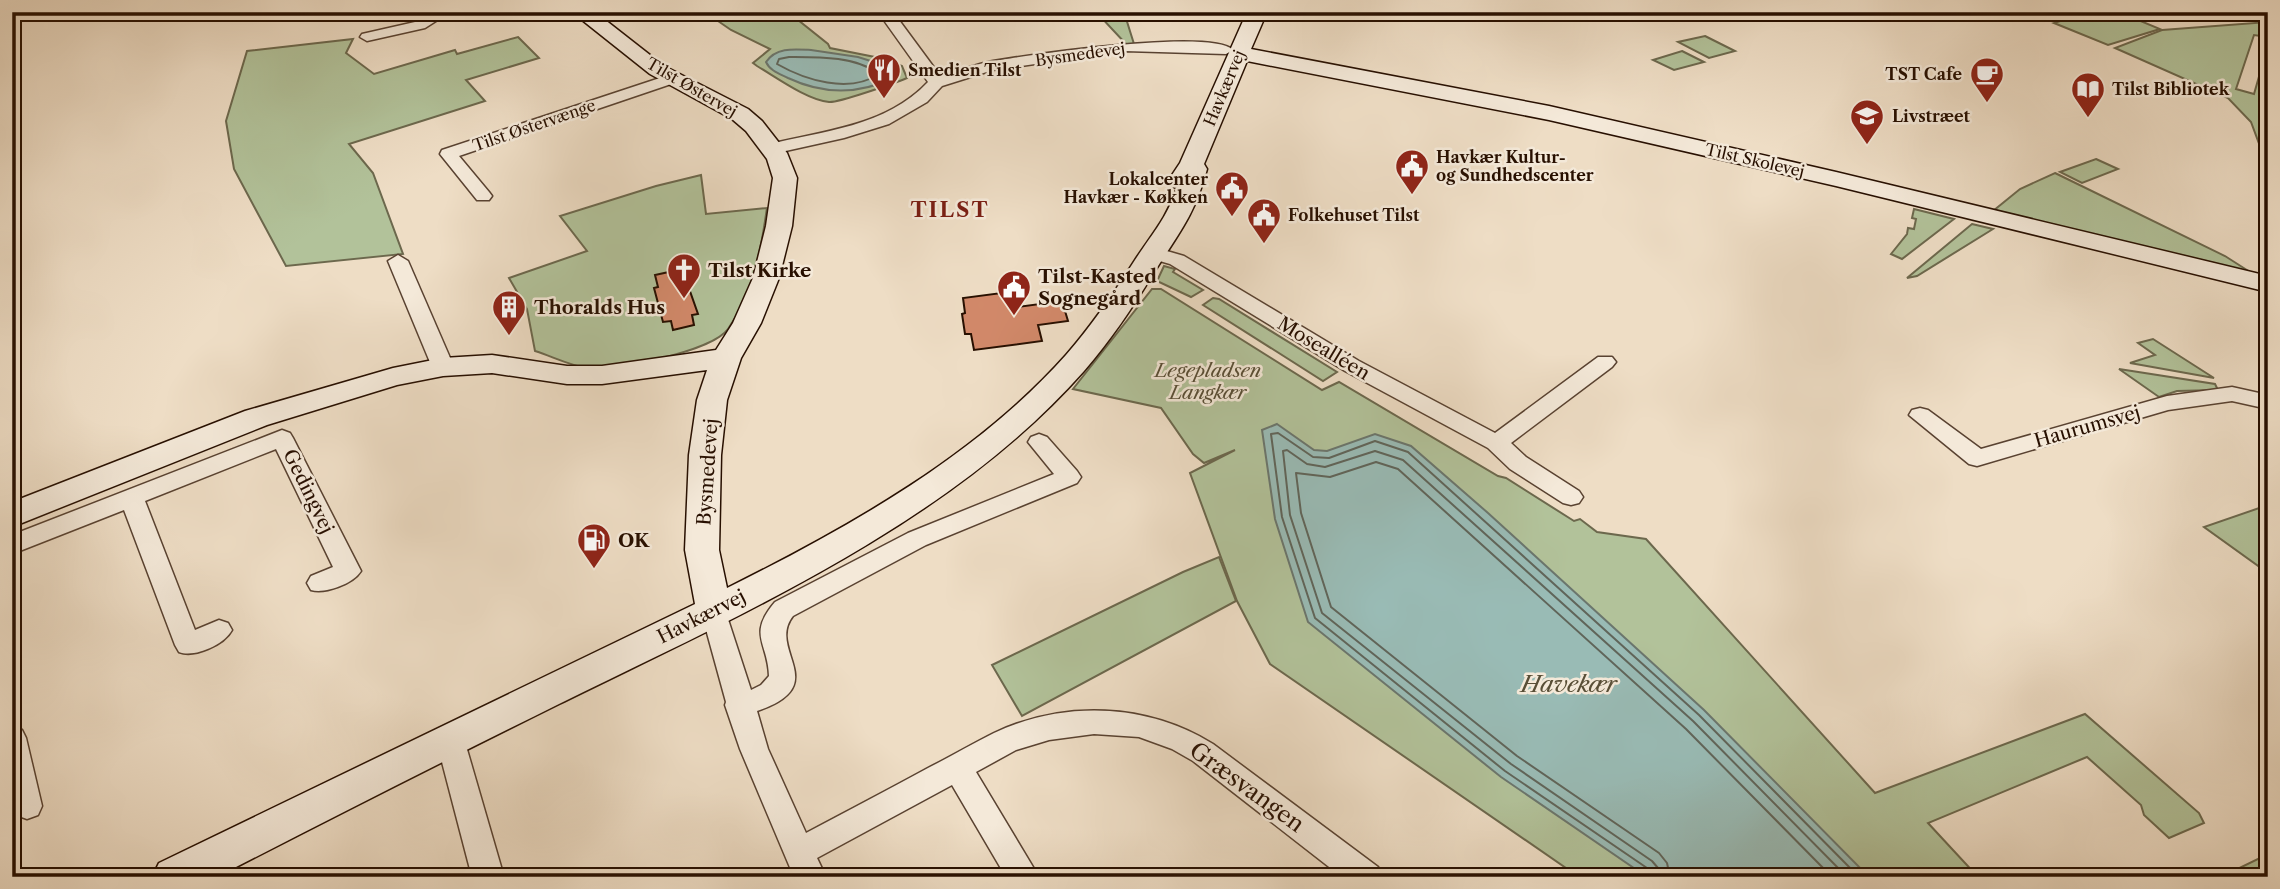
<svg xmlns="http://www.w3.org/2000/svg" width="2280" height="889" font-family="'Libre Caslon Text',serif">
  <style>
    .green { fill: #b2c29a; stroke: #6c684d; stroke-width: 2 }
    .water { fill: #99bbb5; stroke: #6b766d; stroke-width: 2 }
    .lines { fill: none; stroke-linecap: round; stroke-linejoin: round }
    .shore { stroke: #60655a; stroke-width: 2 }
    .building { fill: #d2896a; stroke: #270f00; stroke-width: 2 }
    .street-casing { stroke: #594231; stroke-width: 3 }
    .secondary-casing { stroke: #270f00; stroke-width: 3 }
    .street { fill: #f4e9d9; fill-rule: evenodd }
    .secondary { fill: #f4e9d9; fill-rule: evenodd }
    .labels { text-anchor: middle; stroke-width: 5; stroke-linejoin: round; paint-order: stroke }
    .far-street-label { font-size: 16px; fill: #270f00; stroke: #f4e9d9 }
    .far-poi-label { font-size: 16px; font-weight: bold; fill: #270f00; stroke: #f4e9d9; text-anchor: start }
    .poi-label { font-size: 19px; font-weight: bold; fill: #270f00; stroke: #f4e9d9; text-anchor: start }
    .street-label { font-size: 19px; fill: #270f00; stroke: #f4e9d9 }
    .park-label { font-size: 19px; font-style: italic; fill: #584e36; stroke: #f4e9d9 }
    .far-district-label { font-size: 21px; font-weight: bold; letter-spacing: 2px; fill: #7a1f14; stroke: #f4e9d9 }
    .near-park-label { font-size: 23px; font-style: italic; fill: #584e36; stroke: #f4e9d9 }
    .near-street-label { font-size: 23px; fill: #270f00; stroke: #f4e9d9 }
  </style>
  <rect width="100%" height="100%" fill="#eeddc5"/>
  <filter id="stains"><feTurbulence type="fractalNoise" baseFrequency=".00286" numOctaves="4"/><feColorMatrix values="0 0 0 0 .2 0 0 0 0 .09 0 0 0 0 .02 0 0 0 .5 -.17"/></filter>
  <radialGradient id="worn" r=".72"><stop offset=".6" stop-color="#630" stop-opacity="0"/><stop offset="1" stop-color="#630" stop-opacity=".3"/></radialGradient>
  <!-- green -->
  <g class="green">
    <path d="M 705,12 L 788,12 L 828,44 L 830,48 L 885,59 L 902,66 L 907,78 C 895,83 838,103 829,102 C 807,100 776,77 757,66 L 753,63 L 770,49 L 731,30 Z"/>
    <path d="M 1124,12 L 1134,44 L 1126,44 L 1097,13 Z"/>
    <path d="M 2088,12 L 2119,12 L 2160,29 L 2108,45 L 2054,23 Z"/>
    <path d="M 2268,22 L 2268,37 L 2254,35 L 2236,89 L 2254,94 L 2260,73 L 2268,74 L 2268,168 L 2251,122 L 2228,98 L 2115,48 L 2162,30 Z"/>
    <path d="M 1705,36 L 1735,51 L 1709,58 L 1678,42 Z"/>
    <path d="M 518,37 L 539,58 L 466,80 L 485,101 L 349,144 L 373,173 L 403,254 L 286,266 L 234,169 L 226,121 L 247,51 L 353,39 L 346,53 L 374,74 L 455,50 L 457,54 Z"/>
    <path d="M 1682,51 L 1704,62 L 1674,70 L 1653,60 Z"/>
    <path d="M 2096,159 L 2118,169 L 2082,183 L 2060,172 Z"/>
    <path d="M 2055,173 L 2225,256 L 2250,272 L 1993,211 L 2020,189 Z"/>
    <path d="M 701,175 L 706,214 L 767,208 C 761,250 753,294 728,329 C 712,352 613,371 586,368 C 569,365 551,356 535,351 L 527,309 L 509,278 L 587,251 L 560,216 L 656,186 Z"/>
    <path d="M 1914,209 L 1954,219 L 1902,259 L 1891,254 L 1907,234 L 1908,228 L 1914,229 L 1916,219 L 1912,218 Z"/>
    <path d="M 1972,224 L 1993,229 L 1917,276 L 1907,278 Z"/>
    <path d="M 1164,266 L 1175,269 L 1173,272 L 1203,290 L 1191,297 L 1157,281 Z"/>
    <path d="M 1152,289 L 1161,289 L 1322,390 L 1339,382 L 1498,476 L 1506,478 L 1574,521 L 1580,519 L 1597,532 L 1646,539 L 1875,793 L 2085,714 L 2199,813 L 2204,823 L 2169,838 L 2144,815 L 2141,805 L 2087,757 L 1928,823 L 1978,877 L 1579,877 L 1270,664 L 1237,601 L 1190,473 L 1235,450 L 1204,463 L 1193,454 L 1161,408 L 1073,389 Z"/>
    <path d="M 1213,298 L 1219,299 L 1337,372 L 1323,381 L 1203,305 Z"/>
    <path d="M 2153,339 L 2214,378 L 2130,363 L 2155,355 L 2138,343 Z"/>
    <path d="M 2119,369 L 2215,384 L 2217,388 L 2216,390 L 2177,391 L 2159,397 Z"/>
    <path d="M 2268,505 L 2268,573 L 2204,527 Z"/>
    <path d="M 1219,557 L 1236,601 L 1022,716 L 992,665 L 1183,572 Z"/>
    <path d="M 2268,854 L 2268,877 L 2221,877 Z"/>
  </g>
  <!-- water -->
  <g class="water">
    <path d="M 811,50 L 858,57 L 877,63 L 890,70 L 893,78 C 858,95 822,94 788,78 C 780,74 770,71 766,62 C 776,47 794,49 811,50 Z"/>
    <path d="M 1277,424 L 1314,450 L 1327,451 L 1375,434 L 1411,446 L 1488,513 L 1704,710 L 1869,877 L 1647,877 L 1501,777 L 1308,622 L 1275,519 L 1262,430 Z"/>
  </g>
  <g class="lines">
    <!-- shore -->
    <g class="shore">
      <path d="M 789,57 C 817,57 856,56 879,74 C 849,94 805,80 777,64 L 779,59 Z"/>
      <path d="M 1650,877 L 1647,868 L 1505,771 L 1315,618 L 1282,517 L 1271,434 L 1278,433 L 1313,457 L 1329,458 L 1375,441 L 1408,452 L 1699,715 L 1859,877"/>
      <path d="M 1659,877 L 1658,868 L 1652,861 L 1511,764 L 1322,613 L 1290,515 L 1283,451 L 1287,450 L 1307,464 L 1325,467 L 1375,451 L 1403,460 L 1693,721 L 1847,877"/>
      <path d="M 1670,877 L 1667,863 L 1659,853 L 1517,756 L 1331,607 L 1301,513 L 1296,473 L 1330,477 L 1376,462 L 1398,469 L 1686,729 L 1832,877"/>
    </g>
  </g>
  <!-- building -->
  <g class="building">
    <path d="M 678,270 L 681,281 L 686,280 L 698,314 L 692,315 L 694,325 L 673,330 L 671,321 L 663,322 L 654,288 L 658,287 L 655,275 Z"/>
    <path d="M 1009,292 L 1012,301 L 1016,301 L 1018,307 L 1062,301 L 1068,321 L 1038,325 L 1042,341 L 974,350 L 971,334 L 965,334 L 962,314 L 965,313 L 963,298 Z"/>
  </g>
  <g class="lines">
    <!-- street casing -->
    <g class="street-casing">
      <g id="street">
        <path d="M 432,12 L 450,12 L 425,28 L 367,41 L 360,37 L 362,34 L 415,22 Z"/>
        <path d="M 878,12 L 893,12 L 941,77 C 958,71 975,64 993,61 C 1030,55 1211,28 1233,50 L 1226,54 L 1125,51 L 993,70 L 942,86 L 927,102 L 889,124 L 844,138 L 772,154 L 766,153 L 764,149 L 766,145 C 822,131 886,127 928,82 Z"/>
        <path d="M 672,74 L 680,79 L 677,82 L 459,156 L 489,192 L 492,196 L 489,200 L 477,200 L 440,154 L 442,150 Z"/>
        <path d="M 1153,247 L 1184,256 L 1359,361 L 1495,433 L 1598,357 L 1612,357 L 1616,362 L 1612,367 L 1511,443 L 1526,457 L 1579,491 L 1583,497 L 1579,503 L 1571,505 L 1563,503 L 1510,469 L 1488,448 L 1345,371 L 1170,264 L 1146,257 L 1144,253 Z"/>
        <path d="M 398,255 L 408,261 L 454,367 L 450,372 L 436,372 L 432,367 L 388,261 Z"/>
        <path d="M 2232,387 L 2268,395 L 2268,409 L 2232,401 L 2168,410 L 1977,466 L 1969,464 L 1909,415 L 1912,410 L 1920,408 L 1928,410 L 1981,449 L 2167,396 Z"/>
        <path d="M 282,430 L 290,433 L 293,438 L 361,571 C 353,584 325,594 311,590 L 307,583 L 311,576 L 333,567 L 276,449 L 145,501 L 195,630 L 219,620 L 228,623 L 232,630 C 224,645 194,658 179,652 L 175,645 L 124,510 L 12,554 L 12,535 Z"/>
        <path d="M 1039,434 L 1047,437 L 1077,471 L 1081,477 L 1077,483 L 926,545 L 793,616 C 766,650 834,685 757,711 L 768,749 L 806,833 C 847,811 888,790 928,768 C 950,757 972,744 994,733 C 1064,700 1147,703 1213,744 L 1378,867 L 1383,877 L 1342,877 L 1193,761 L 1172,749 L 1139,737 L 1094,734 L 1049,740 L 1016,750 L 976,772 L 1039,877 L 1006,877 L 952,785 L 817,858 L 826,877 L 794,877 L 740,749 L 725,705 L 726,702 L 701,611 L 705,604 L 714,601 L 723,604 L 751,690 L 761,685 L 769,676 C 768,642 747,635 775,602 L 908,533 L 1054,474 L 1028,442 L 1031,437 Z"/>
        <path d="M 12,726 L 22,730 L 26,738 L 42,806 L 38,815 L 27,819 L 16,815 L 12,806 Z"/>
        <path d="M 450,727 L 460,730 L 464,739 L 504,877 L 472,877 L 436,739 L 440,730 Z"/>
      </g>
    </g>
    <!-- secondary casing -->
    <g class="secondary-casing">
      <path id="secondary" d="M 572,12 L 595,12 L 664,66 L 748,109 L 762,121 L 787,153 L 797,178 L 792,226 L 779,278 L 761,323 L 741,358 L 727,400 L 721,455 L 719,550 L 727,588 C 848,528 976,456 1066,355 C 1092,325 1114,293 1135,260 C 1152,234 1167,218 1177,188 L 1171,186 L 1168,181 L 1180,163 L 1247,12 L 1267,12 L 1251,49 L 1549,106 L 1836,172 L 2268,276 L 2268,292 L 1836,186 L 1549,120 L 1247,61 L 1204,164 L 1207,169 C 1194,217 1178,234 1153,274 C 1133,307 1110,341 1084,371 C 948,525 739,615 559,704 C 444,761 331,818 217,877 L 152,877 L 159,863 L 695,604 L 685,550 L 689,455 L 697,400 L 707,370 L 602,384 L 567,384 L 492,373 L 443,376 L 397,385 L 267,425 L 12,527 L 12,502 L 245,411 L 393,368 L 443,358 L 492,355 L 567,366 L 602,366 L 716,350 L 733,323 L 753,278 L 766,226 L 773,178 L 767,159 L 746,131 L 732,119 L 650,74 Z"/>
    </g>
    <!-- street -->
    <use href="#street" class="street"/>
    <!-- secondary -->
    <use href="#secondary" class="secondary"/>
  </g>
  <!-- icons -->
  <defs>
    <g id="restaurant-pin" transform="scale(1.75)"><path d="M0 17L-7.5 6A9.5 9.5 0 1 1 7.5 6Z" fill="#8f2418" stroke="#f4e9d9"/><path d="M-5-6h1v4h1v-4h1v4h1v-4h1v5L-1.5 .5V6h-2V.5L-5-1ZM5-6V6H3V1.5H1.5Q1.5-4 5-6Z" fill="#fff"/></g>
    <g id="cafe-pin" transform="scale(1.75)"><path d="M0 17L-7.5 6A9.5 9.5 0 1 1 7.5 6Z" fill="#8f2418" stroke="#f4e9d9"/><path d="M-5.5-4.5H6V0H3Q3 3.5 0 3.5H-2.5Q-5.5 3.5-5.5 0ZM3-3.2v2h1.7v-2ZM-6 4.5H4V6H-6Z" fill="#fff"/></g>
    <g id="library-pin" transform="scale(1.75)"><path d="M0 17L-7.5 6A9.5 9.5 0 1 1 7.5 6Z" fill="#8f2418" stroke="#f4e9d9"/><path d="M-6-4Q-3-5.5-.7-3.5V5Q-3 3-6 4ZM6-4Q3-5.5 .7-3.5V5Q3 3 6 4Z" fill="#fff"/></g>
    <g id="school-pin" transform="scale(1.75)"><path d="M0 17L-7.5 6A9.5 9.5 0 1 1 7.5 6Z" fill="#8f2418" stroke="#f4e9d9"/><path d="M0-5L7-2L0 1L-7-2ZM-4 1L0 2.5L4 1V4Q0 6-4 4Z" fill="#fff"/></g>
    <g id="civic-pin" transform="scale(1.75)"><path d="M0 17L-7.5 6A9.5 9.5 0 1 1 7.5 6Z" fill="#8f2418" stroke="#f4e9d9"/><path d="M-.6-6.5H3V-4.5H.6V-3L4-1V1h2V6H-6V1h2V-1L-.6-3ZM-1.2 2.5V6h2.4V2.5Z" fill="#fff"/></g>
    <g id="church-pin" transform="scale(1.75)"><path d="M0 17L-7.5 6A9.5 9.5 0 1 1 7.5 6Z" fill="#8f2418" stroke="#f4e9d9"/><path d="M-1.2-6h2.4v3.5h3.3v2.4h-3.3V6h-2.4V-.1h-3.3v-2.4h3.3Z" fill="#fff"/></g>
    <g id="building-pin" transform="scale(1.75)"><path d="M0 17L-7.5 6A9.5 9.5 0 1 1 7.5 6Z" fill="#8f2418" stroke="#f4e9d9"/><path d="M-4-6H4V6H1V3H-1V6H-4ZM-2.5-4.3h1.7v1.8h-1.7ZM.8-4.3h1.7v1.8H.8ZM-2.5-1h1.7V.8h-1.7ZM.8-1h1.7V.8H.8Z" fill="#fff"/></g>
    <g id="fuel-pin" transform="scale(1.75)"><path d="M0 17L-7.5 6A9.5 9.5 0 1 1 7.5 6Z" fill="#8f2418" stroke="#f4e9d9"/><path d="M-5.5-6h7V0h2V4h1.3V-2.5L3-4.5l.8-.8L6-3V5H2.5V1h-1V6h-7ZM-4.2-4.7v3.2H.2V-4.7Z" fill="#fff"/></g>
  </defs>
  <g fill-rule="evenodd">
    <use href="#restaurant-pin" x="884" y="70"/>
    <use href="#cafe-pin" x="1987" y="74"/>
    <use href="#library-pin" x="2088" y="89"/>
    <use href="#school-pin" x="1867" y="116"/>
    <use href="#civic-pin" x="1412" y="166"/>
    <use href="#civic-pin" x="1232" y="188"/>
    <use href="#civic-pin" x="1264" y="215"/>
    <use href="#church-pin" x="684" y="270"/>
    <use href="#civic-pin" x="1014" y="287"/>
    <use href="#building-pin" x="509" y="307"/>
    <use href="#fuel-pin" x="594" y="540"/>
  </g>
  <g class="labels">
    <!-- far-street labels -->
    <g class="far-street-label">
      <text transform="translate(1080 54) rotate(-8)" y="6">Bysmedevej</text>
      <text transform="translate(692 87) rotate(30)" y="6">Tilst Østervej</text>
      <text transform="translate(1224 88) rotate(-67)" y="6">Havkærvej</text>
      <text transform="translate(534 125) rotate(-19)" y="6">Tilst Østervænge</text>
      <text transform="translate(1755 160) rotate(13)" y="6">Tilst Skolevej</text>
    </g>
    <!-- far-poi labels -->
    <g class="far-poi-label">
      <text x="908" y="76">Smedien Tilst</text>
      <text x="1962" y="80" text-anchor="end">TST Cafe</text>
      <text x="2112" y="95">Tilst Bibliotek</text>
      <text x="1892" y="122">Livstræet</text>
      <text x="1436" y="163">Havkær Kultur-<tspan x="1436" dy="18">og Sundhedscenter</tspan></text>
      <text x="1208" y="185" text-anchor="end">Lokalcenter<tspan x="1208" dy="18">Havkær - Køkken</tspan></text>
      <text x="1288" y="221">Folkehuset Tilst</text>
    </g>
    <!-- poi labels -->
    <g class="poi-label">
      <text x="708" y="277">Tilst Kirke</text>
      <text x="1038" y="283">Tilst-Kasted<tspan x="1038" dy="22">Sognegård</tspan></text>
      <text x="534" y="314">Thoralds Hus</text>
      <text x="618" y="547">OK</text>
    </g>
    <!-- street labels -->
    <g class="street-label">
      <text transform="translate(1324 348) rotate(31)" y="7">Mosealléen</text>
      <text transform="translate(2087 426) rotate(-16)" y="7">Haurumsvej</text>
      <text transform="translate(707 472) rotate(-86)" y="7">Bysmedevej</text>
      <text transform="translate(309 491) rotate(64)" y="7">Gedingvej</text>
      <text transform="translate(701 616) rotate(-27)" y="7">Havkærvej</text>
    </g>
    <!-- park labels -->
    <g class="park-label">
      <text x="1208" y="377">Legepladsen<tspan x="1208" dy="22">Langkær</tspan></text>
    </g>
    <!-- far-district labels -->
    <g class="far-district-label">
      <text x="950" y="217">TILST</text>
    </g>
    <!-- near-park labels -->
    <g class="near-park-label">
      <text x="1569" y="692">Havekær</text>
    </g>
    <!-- near-street labels -->
    <g class="near-street-label">
      <text transform="translate(1247 787) rotate(36)" y="8">Græsvangen</text>
    </g>
  </g>
  <!-- margin -->
  <rect width="2280" height="889" fill="none" stroke="#eeddc5" stroke-width="42"/>
  <rect x="14" y="14" width="2252" height="861" fill="none" stroke="#270f00" stroke-width="3.5"/>
  <rect x="21" y="21" width="2238" height="847" fill="none" stroke="#270f00" stroke-width="2"/>
  <rect width="100%" height="100%" filter="url(#stains)"/>
  <rect width="100%" height="100%" fill="url(#worn)"/>
</svg>
